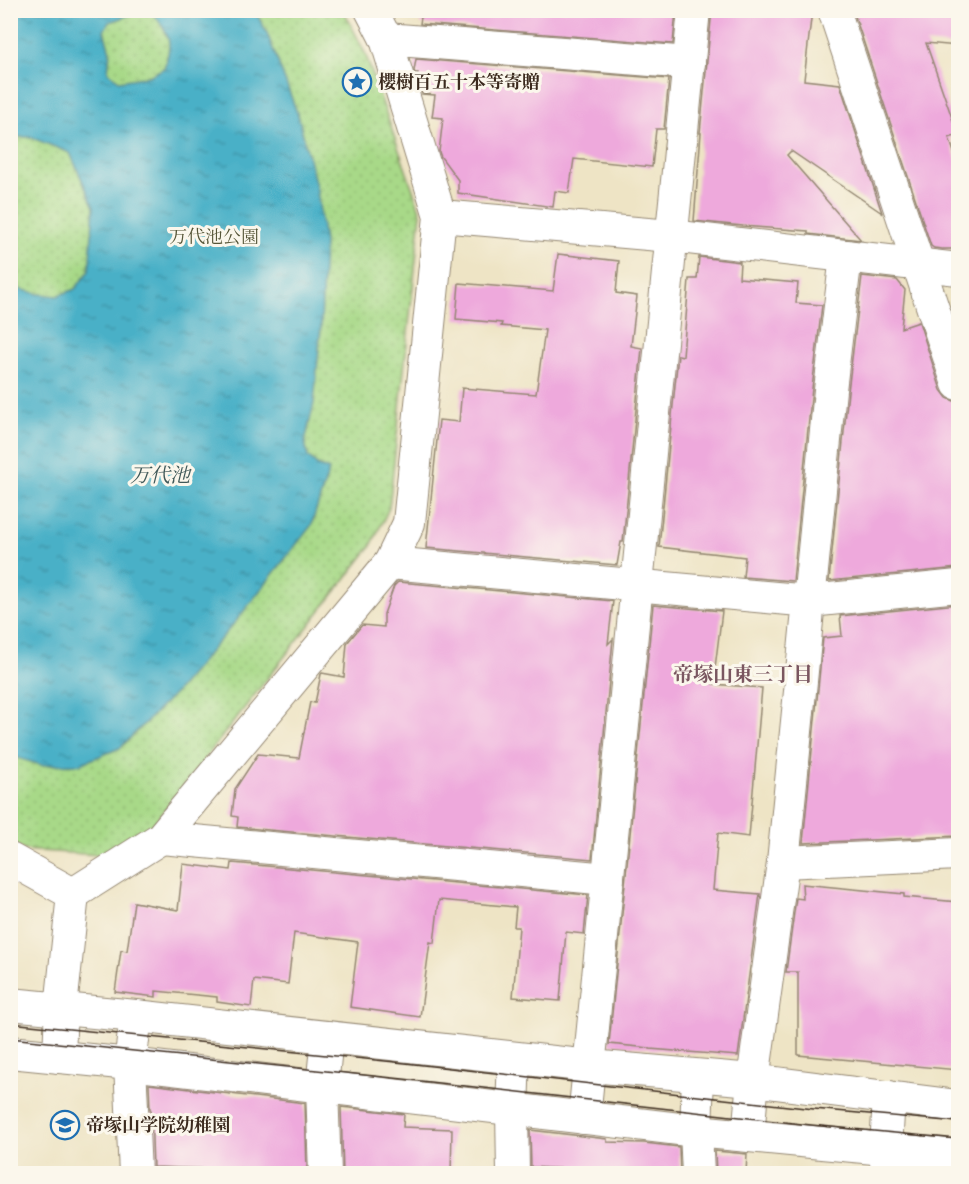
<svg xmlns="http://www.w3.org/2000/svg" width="969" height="1184" font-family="'Sorts Mill Goudy','Noto Serif JP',serif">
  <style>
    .park { fill: url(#park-dots); stroke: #728253; stroke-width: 1.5 }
    .water { fill: url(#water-ripples); stroke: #426d72; stroke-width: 1.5; fill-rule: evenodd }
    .building { fill: #eea9dc }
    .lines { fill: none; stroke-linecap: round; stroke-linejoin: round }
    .street-casing { stroke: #948772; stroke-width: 34 }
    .street { stroke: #fff; stroke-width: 32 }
    .tram { stroke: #3b2a1e; stroke-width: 1.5 }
    .labels { text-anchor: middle; stroke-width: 6; stroke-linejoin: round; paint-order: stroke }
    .poi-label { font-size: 18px; font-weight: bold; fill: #3b2a1e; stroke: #fbf7ec; text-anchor: start }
    .park-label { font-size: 18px; fill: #565638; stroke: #fbf7ec }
    .water-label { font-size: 20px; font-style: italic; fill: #405959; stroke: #fbf7ec }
    .neighbourhood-label { font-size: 20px; font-weight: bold; fill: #7a5660; stroke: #fbf7ec }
  </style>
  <defs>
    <pattern id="park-dots" width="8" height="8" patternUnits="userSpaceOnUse" patternTransform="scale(1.5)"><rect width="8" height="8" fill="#a8d988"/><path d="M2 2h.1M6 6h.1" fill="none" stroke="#92ba75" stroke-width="1.8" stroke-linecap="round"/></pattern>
    <pattern id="water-ripples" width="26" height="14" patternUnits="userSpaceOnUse" patternTransform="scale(1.5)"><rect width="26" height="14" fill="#48b0c7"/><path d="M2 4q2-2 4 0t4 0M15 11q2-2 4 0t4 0" fill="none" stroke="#3d8fa1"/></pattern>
  </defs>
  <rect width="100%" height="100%" fill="#fbf7ec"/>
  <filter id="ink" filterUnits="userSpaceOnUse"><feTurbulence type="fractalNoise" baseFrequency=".0167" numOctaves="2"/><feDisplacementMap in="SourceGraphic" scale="12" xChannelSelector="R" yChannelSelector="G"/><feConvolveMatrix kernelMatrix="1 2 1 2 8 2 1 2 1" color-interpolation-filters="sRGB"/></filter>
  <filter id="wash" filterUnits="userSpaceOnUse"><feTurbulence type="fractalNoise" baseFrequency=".008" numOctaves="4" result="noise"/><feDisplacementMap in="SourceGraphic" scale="24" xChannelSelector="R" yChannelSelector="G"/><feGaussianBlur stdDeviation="1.35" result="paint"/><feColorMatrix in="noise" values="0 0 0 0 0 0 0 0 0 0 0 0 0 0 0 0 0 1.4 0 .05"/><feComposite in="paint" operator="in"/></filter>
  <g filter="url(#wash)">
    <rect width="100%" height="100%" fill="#eee4c5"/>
    <!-- park -->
    <path class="park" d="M 11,11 L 344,11 L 365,53 L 421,213 L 389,508 L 371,546 L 148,831 L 114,856 L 24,850 L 11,843 Z"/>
    <!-- water -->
    <path class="water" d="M 18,10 L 255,11 L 267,33 L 298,115 L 317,190 L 324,242 L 321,326 L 314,403 L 305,442 L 308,457 L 317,465 L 329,470 L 311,526 L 236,621 L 175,693 L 120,748 L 80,764 L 41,765 L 11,756 L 11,287 L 39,294 L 57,296 L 75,289 L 89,271 L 94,207 L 70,153 L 30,137 L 11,137 L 11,22 L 14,21 ZM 136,13 L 154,14 C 170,36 173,43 164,68 L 149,76 L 119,81 L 108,72 L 110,51 L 104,31 L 109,22 Z"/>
    <g id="blocks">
      <!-- building -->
      <g class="building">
        <path d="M 422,10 L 676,10 L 673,44 L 420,24 Z"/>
        <path d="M 712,10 L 812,10 L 804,80 L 840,84 L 882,213 L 791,151 L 787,155 L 861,240 L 808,234 L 808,231 L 743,226 L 694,221 L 701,133 L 700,133 Z"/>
        <path d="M 853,10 L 958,10 L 958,46 L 926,43 L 958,135 L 949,138 L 958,163 L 958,249 L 942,249 L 934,248 L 931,246 Z"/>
        <path d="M 416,59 L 669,79 L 664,129 L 656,129 L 652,167 L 574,159 L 569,193 L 555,191 L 553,207 L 458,193 L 458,180 L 441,157 L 439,152 L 443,118 L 432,117 L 435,95 L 422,94 L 417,79 L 418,73 L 415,73 L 414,71 Z"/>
        <path d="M 558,254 L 619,261 L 616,293 L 637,296 L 631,346 L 642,348 L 623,542 L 621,542 L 617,565 L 426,548 L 439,420 L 459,422 L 462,388 L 536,394 L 545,330 L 501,326 L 502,323 L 456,319 L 459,283 L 553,291 Z"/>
        <path d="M 699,257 L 740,262 L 739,278 L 798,283 L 796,303 L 822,305 L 812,388 L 793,581 L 743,577 L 745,557 L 659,547 L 678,355 L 683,356 L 689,279 L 697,279 Z"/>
        <path d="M 862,276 L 897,280 L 905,290 L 901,328 L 919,322 L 941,390 L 947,398 L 954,401 L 958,401 L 958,568 L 829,581 L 848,392 Z"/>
        <path d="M 398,582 L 613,601 L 608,644 L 613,639 L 592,859 L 237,827 L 238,817 L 232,816 L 235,789 L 258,754 L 299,758 L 310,702 L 315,703 L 321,674 L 322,673 L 344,677 L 347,643 L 362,625 L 384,627 L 384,614 L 394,586 Z"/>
        <path d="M 958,604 L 958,836 L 803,843 L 823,638 L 842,636 L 840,616 Z"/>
        <path d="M 653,605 L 722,611 L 713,684 L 762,688 L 749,837 L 718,833 L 713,890 L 760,894 L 738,1056 L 650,1049 L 650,1048 L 609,1044 Z"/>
        <path d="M 232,863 L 588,895 L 584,934 L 566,932 L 560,1001 L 513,997 L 519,927 L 514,927 L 516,907 L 439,900 L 434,943 L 430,942 L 420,1017 L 350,1007 L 358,942 L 294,933 L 288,984 L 254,980 L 251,1007 L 217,1002 L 217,997 L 156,991 L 156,997 L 115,992 L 121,950 L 127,951 L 134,902 L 178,910 L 183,864 L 231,870 Z"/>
        <path d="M 802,884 L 904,894 L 904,897 L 958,902 L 958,1070 L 798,1055 L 798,972 L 786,972 L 796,898 L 803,899 Z"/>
        <path d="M 149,1084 L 305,1103 L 307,1171 L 292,1171 L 292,1173 L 277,1173 L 216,1169 L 153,1167 L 151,1110 L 150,1109 Z"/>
        <path d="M 341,1107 L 404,1114 L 403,1127 L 452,1129 L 451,1173 L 343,1173 Z"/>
        <path d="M 530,1130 L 607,1139 L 607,1142 L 644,1143 L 679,1147 L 680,1173 L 614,1173 L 614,1171 L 531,1167 Z"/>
        <path d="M 715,1151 L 747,1154 L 746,1173 L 716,1173 Z"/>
      </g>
    </g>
  </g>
  <g filter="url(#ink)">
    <use href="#blocks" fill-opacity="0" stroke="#948772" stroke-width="1.5"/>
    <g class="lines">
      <!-- street casing -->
      <g class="street-casing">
        <g id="street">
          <path d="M 834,10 L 958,384"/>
          <path d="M 386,39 L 689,63"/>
          <path d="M 440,216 L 671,236 L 958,269"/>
          <path d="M 390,563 L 810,601 L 958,586"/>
          <path d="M 161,838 L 608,879"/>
          <path d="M 10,859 L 73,894"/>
          <path d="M 783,862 L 958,854"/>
          <path d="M 10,1004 L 136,1016 L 590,1066 L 753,1080 L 958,1106"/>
          <path d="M 10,1052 L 130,1064 L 696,1131 L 958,1156"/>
          <path d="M 59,1057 L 61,1008 L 73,894 L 161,838 L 390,563 L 409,523 L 440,216 L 386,39 L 371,10"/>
          <path d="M 584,1118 L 694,10"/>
          <path d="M 748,1135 L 753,1080 L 783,862 L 830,390 L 846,256"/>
          <path d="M 135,1174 L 130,1064 L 136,1016"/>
          <path d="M 325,1174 L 322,1087 L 327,1037"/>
          <path d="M 513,1174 L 512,1109 L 514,1058"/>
          <path d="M 698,1174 L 696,1131 L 698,1076"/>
          <path d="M 887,1174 L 886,1148 L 889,1097"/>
        </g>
      </g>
      <!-- street -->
      <use href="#street" class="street"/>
      <!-- tram -->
      <g class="tram">
        <path d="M 10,1023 L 405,1063 L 814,1109 L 958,1122"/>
        <path d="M 10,1038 L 403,1079 L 811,1125 L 958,1139"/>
      </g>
    </g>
  </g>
  <!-- icons -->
  <defs>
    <g id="sight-ring" transform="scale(1.5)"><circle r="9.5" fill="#fbf7ec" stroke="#1f6fb2" stroke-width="1.5"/><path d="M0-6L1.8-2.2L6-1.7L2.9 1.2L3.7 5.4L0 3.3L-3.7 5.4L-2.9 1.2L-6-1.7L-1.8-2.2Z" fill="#1f6fb2"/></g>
    <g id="school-ring" transform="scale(1.5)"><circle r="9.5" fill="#fbf7ec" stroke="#1f6fb2" stroke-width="1.5"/><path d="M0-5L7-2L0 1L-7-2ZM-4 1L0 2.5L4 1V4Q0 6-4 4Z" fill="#1f6fb2"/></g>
  </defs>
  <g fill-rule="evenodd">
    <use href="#sight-ring" x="357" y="82"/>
    <use href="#school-ring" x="65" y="1125"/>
  </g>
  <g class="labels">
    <!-- poi labels -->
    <g class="poi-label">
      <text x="378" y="88">櫻樹百五十本等寄贈</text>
      <text x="86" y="1131">帝塚山学院幼稚園</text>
    </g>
    <!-- park labels -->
    <g class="park-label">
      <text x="214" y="243">万代池公園</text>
    </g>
    <!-- water labels -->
    <g class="water-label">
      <text x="160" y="482">万代池</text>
    </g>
    <!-- neighbourhood labels -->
    <g class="neighbourhood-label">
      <text x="743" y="681">帝塚山東三丁目</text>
    </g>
  </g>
  <!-- margin -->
  <rect width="969" height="1184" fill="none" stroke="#fbf7ec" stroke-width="36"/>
</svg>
